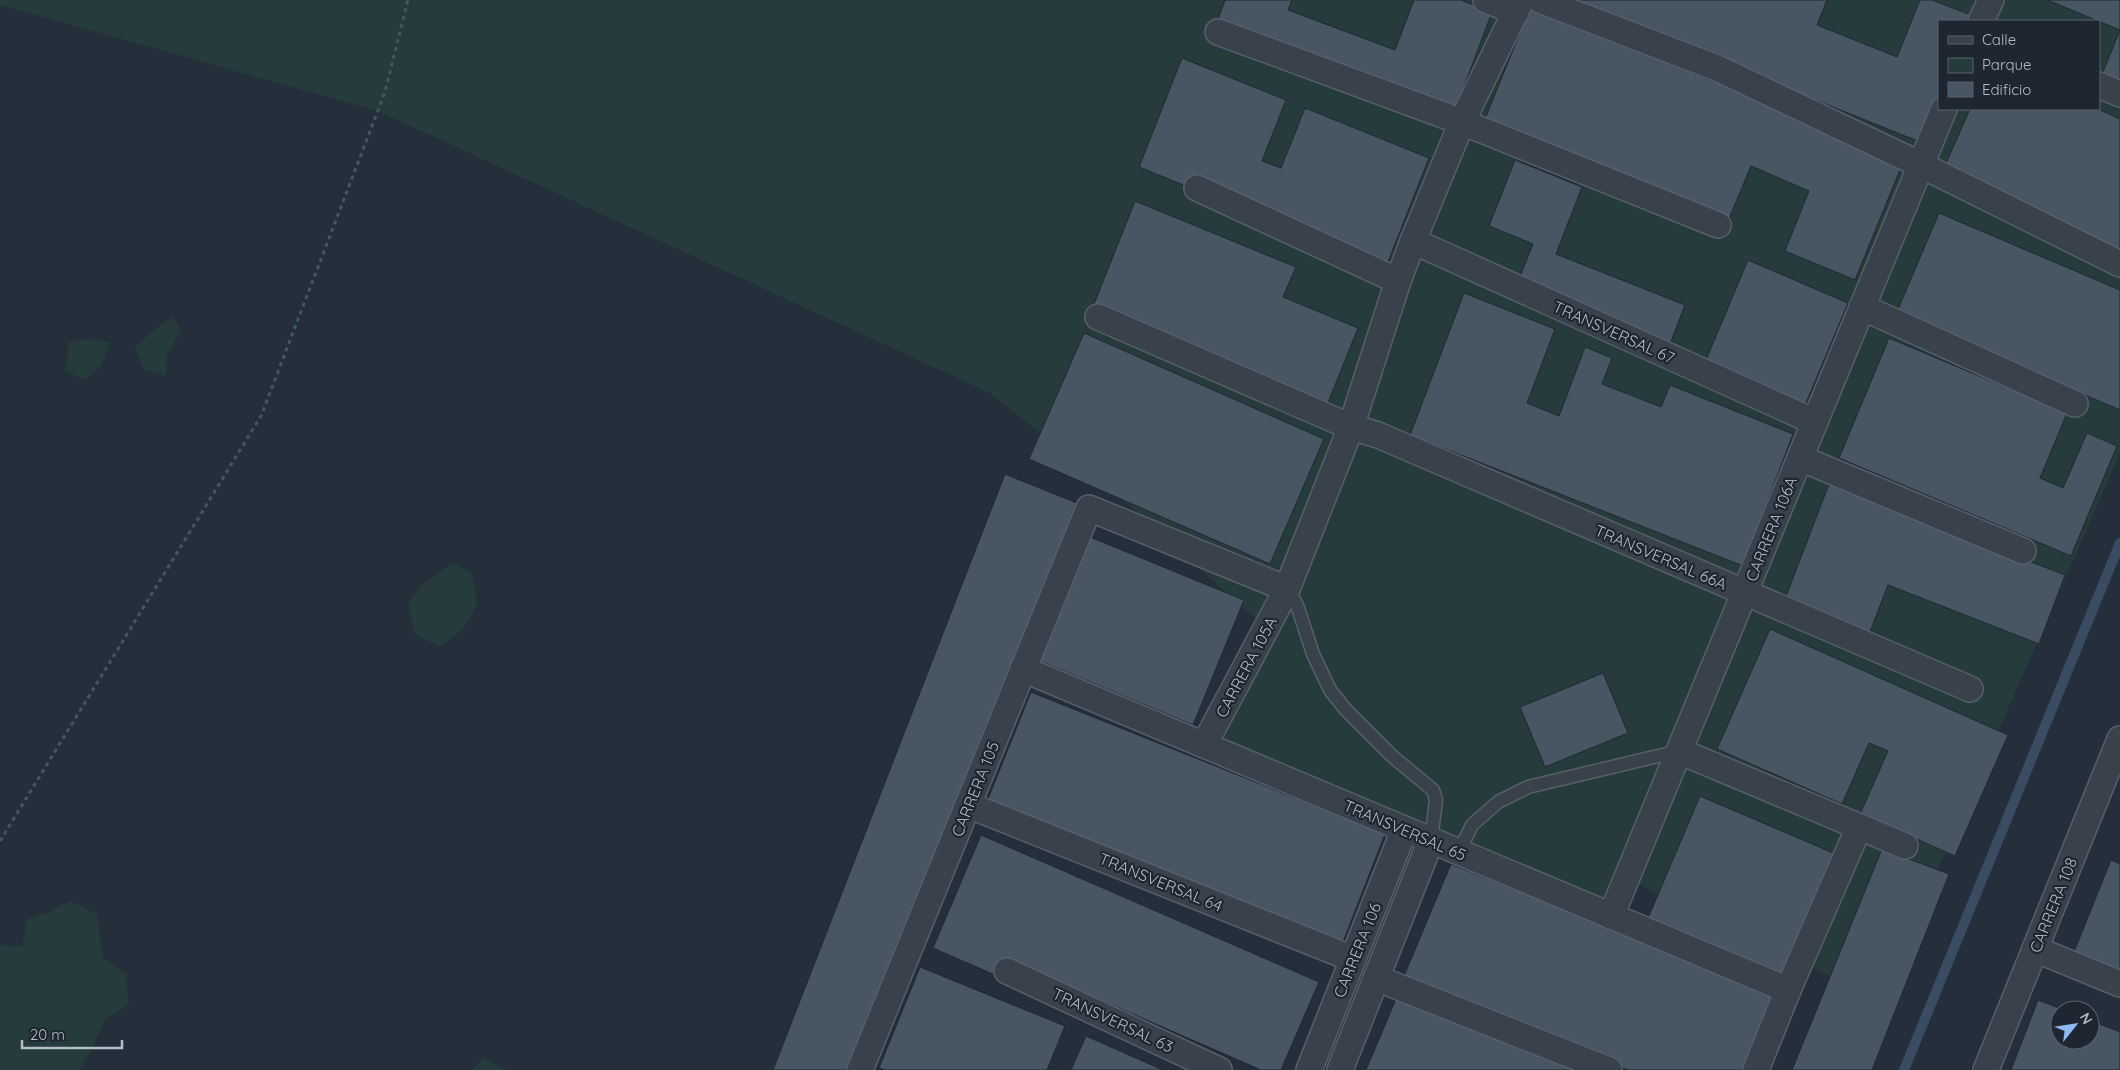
<svg xmlns="http://www.w3.org/2000/svg" width="2120" height="1070" font-family="Quicksand,sans-serif">
  <style>
    .green { fill: #263b3c; fill-rule: evenodd }
    .lines { fill: none; stroke-linecap: round; stroke-linejoin: round }
    .stream { stroke: #394c62; stroke-width: 10 }
    .building { fill: #485562; stroke: #1f2833 }
    .lane-casing { stroke: #565f6a; stroke-width: 15 }
    .street-casing { stroke: #565f6a; stroke-width: 28 }
    .path { stroke: #44585a; stroke-width: 3; stroke-dasharray: 4 4; stroke-linecap: butt }
    .lane { stroke: #38414c; stroke-width: 12 }
    .street { stroke: #38414c; stroke-width: 25 }
    .labels { text-anchor: middle; stroke-width: 4.5; stroke-linejoin: round; paint-order: stroke }
    .street-label { font-size: 16px; fill: #b4bcc7; stroke: #1d2631 }
  </style>
  <rect width="100%" height="100%" fill="#242f3b"/>
  <!-- green -->
  <g class="green">
    <path d="M 0,0 L 2120,0 L 2120,453 L 1881,1000 L 1623,877 L 1608,912 L 1210,741 L 1260,623 L 1114,492 L 990,393 L 378,111 L 0,5 ZM 1939,21 L 2099,21 L 2099,109 L 1939,109 Z"/>
    <path d="M 172,316 L 181,330 L 167,356 L 166,376 L 144,369 L 134,347 Z"/>
    <path d="M 86,339 L 110,342 L 101,366 L 86,380 L 66,372 L 69,342 Z"/>
    <path d="M 453,563 L 472,573 L 477,604 L 463,629 L 440,647 L 414,633 L 408,603 L 421,585 Z"/>
    <path d="M 70,901 L 97,914 L 103,958 L 126,973 L 129,1004 L 105,1020 L 91,1051 L 79,1070 L 0,1070 L 0,945 L 22,947 L 27,919 L 47,913 Z"/>
    <path d="M 483,1058 L 507,1070 L 472,1070 Z"/>
  </g>
  <g class="lines">
    <!-- stream -->
    <path class="stream" d="M 1904,1070 L 2120,543"/>
  </g>
  <!-- building -->
  <g class="building">
    <path d="M 1225,0 L 1292,0 L 1288,10 L 1395,50 L 1414,0 L 1461,0 L 1492,12 L 1450,124 L 1213,33 Z"/>
    <path d="M 1567,0 L 1827,0 L 1817,25 L 1897,57 L 1920,0 L 1932,0 L 1971,15 L 1968,21 L 1939,21 L 1939,96 L 1920,142 Z"/>
    <path d="M 2047,0 L 2120,0 L 2120,94 L 2099,82 L 2120,30 Z"/>
    <path d="M 1531,6 L 1904,160 L 1855,280 L 1785,251 L 1809,191 L 1751,166 L 1726,226 L 1482,126 Z"/>
    <path d="M 1182,58 L 1286,100 L 1262,161 L 1281,168 L 1305,108 L 1429,158 L 1386,267 L 1139,167 Z"/>
    <path d="M 1970,109 L 2098,109 L 2120,119 L 2120,249 L 1943,170 Z"/>
    <path d="M 1515,160 L 1582,187 L 1556,254 L 1685,305 L 1670,344 L 1517,284 L 1533,244 L 1489,226 Z"/>
    <path d="M 1135,201 L 1296,267 L 1283,297 L 1358,328 L 1325,410 L 1090,314 Z"/>
    <path d="M 1939,213 L 2120,290 L 2120,410 L 1896,314 Z"/>
    <path d="M 1748,260 L 1848,303 L 1803,410 L 1703,367 Z"/>
    <path d="M 1464,293 L 1555,329 L 1527,403 L 1559,416 L 1585,347 L 1612,358 L 1602,384 L 1661,407 L 1670,385 L 1793,434 L 1743,566 L 1410,435 Z"/>
    <path d="M 1084,333 L 1324,439 L 1270,564 L 1029,459 Z"/>
    <path d="M 1889,338 L 2067,413 L 2040,478 L 2063,488 L 2087,433 L 2117,446 L 2071,556 L 1839,458 Z"/>
    <path d="M 1005,474 L 1084,506 L 850,1070 L 773,1070 Z"/>
    <path d="M 1829,484 L 2065,575 L 2039,644 L 1888,585 L 1868,637 L 1783,604 Z"/>
    <path d="M 1090,537 L 1244,600 L 1193,725 L 1040,661 Z"/>
    <path d="M 1770,629 L 2008,735 L 1955,856 L 1860,814 L 1888,751 L 1869,743 L 1842,804 L 1717,749 Z"/>
    <path d="M 1603,673 L 1628,733 L 1545,767 L 1520,707 Z"/>
    <path d="M 1031,692 L 1385,834 L 1341,947 L 986,804 Z"/>
    <path d="M 1700,796 L 1838,855 L 1786,977 L 1648,918 Z"/>
    <path d="M 981,835 L 1319,982 L 1281,1070 L 1261,1070 L 1009,960 L 995,975 L 933,948 Z"/>
    <path d="M 1882,849 L 1949,874 L 1872,1070 L 1792,1070 Z"/>
    <path d="M 2111,860 L 2120,864 L 2120,970 L 2074,952 Z"/>
    <path d="M 1451,864 L 1778,995 L 1750,1070 L 1628,1070 L 1401,983 Z"/>
    <path d="M 920,967 L 1065,1026 L 1047,1070 L 885,1070 L 879,1068 Z"/>
    <path d="M 1398,994 L 1578,1070 L 1366,1070 Z"/>
    <path d="M 2038,1000 L 2064,1010 L 2060,1010 L 2060,1040 L 2090,1040 L 2090,1020 L 2120,1032 L 2120,1070 L 2011,1070 Z"/>
    <path d="M 1086,1036 L 1163,1070 L 1071,1070 Z"/>
  </g>
  <g class="lines">
    <!-- lane casing -->
    <g class="lane-casing">
      <g id="lane">
        <path d="M 1287,589 L 1297,605 L 1313,654 L 1330,690 L 1346,710 L 1393,757 L 1433,790 L 1436,800 L 1431,840"/>
        <path d="M 1459,852 L 1472,825 L 1498,802 L 1528,787 L 1679,751"/>
      </g>
    </g>
    <!-- street casing -->
    <g class="street-casing">
      <g id="street">
        <path d="M 1486,0 L 1516,12"/>
        <path d="M 1540,0 L 1717,68 L 1921,165 L 2120,264"/>
        <path d="M 1981,21 L 1991,0"/>
        <path d="M 1218,32 L 1462,122 L 1718,225"/>
        <path d="M 2099,85 L 2120,94"/>
        <path d="M 1197,188 L 1398,281"/>
        <path d="M 1413,241 L 1815,422"/>
        <path d="M 1862,307 L 2075,404"/>
        <path d="M 1098,317 L 1351,427 L 1378,435 L 1970,689"/>
        <path d="M 1800,458 L 2023,551"/>
        <path d="M 1023,669 L 1788,990"/>
        <path d="M 1204,745 L 1287,589 L 1351,427 L 1398,281 L 1413,241 L 1462,122 L 1521,0"/>
        <path d="M 1679,751 L 1905,846"/>
        <path d="M 968,805 L 1353,959"/>
        <path d="M 1611,916 L 1944,109"/>
        <path d="M 2035,949 L 2120,984"/>
        <path d="M 1007,971 L 1219,1070"/>
        <path d="M 1376,978 L 1609,1070"/>
        <path d="M 860,1070 L 1089,508 L 1287,589"/>
        <path d="M 1309,1070 L 1404,830"/>
        <path d="M 1340,1070 L 1431,840"/>
        <path d="M 1756,1070 L 1788,990 L 1859,827"/>
        <path d="M 1986,1070 L 2120,739"/>
      </g>
    </g>
    <!-- path -->
    <path class="path" d="M 0,841 L 261,416 L 385,92 L 408,0"/>
    <!-- lane -->
    <use href="#lane" class="lane"/>
    <!-- street -->
    <use href="#street" class="street"/>
  </g>
  <g class="labels">
    <!-- street labels -->
    <g class="street-label">
      <text transform="translate(1614 332) rotate(24)" y="6">TRANSVERSAL 67</text>
      <text transform="translate(1771 529) rotate(-68)" y="6">CARRERA 106A</text>
      <text transform="translate(1661 557) rotate(23)" y="6">TRANSVERSAL 66A</text>
      <text transform="translate(1246 667) rotate(-62)" y="6">CARRERA 105A</text>
      <text transform="translate(975 789) rotate(-68)" y="6">CARRERA 105</text>
      <text transform="translate(1405 830) rotate(23)" y="6">TRANSVERSAL 65</text>
      <text transform="translate(1161 882) rotate(22)" y="6">TRANSVERSAL 64</text>
      <text transform="translate(2053 905) rotate(-68)" y="6">CARRERA 108</text>
      <text transform="translate(1357 950) rotate(-68)" y="6">CARRERA 106</text>
      <text transform="translate(1113 1020) rotate(25)" y="6">TRANSVERSAL 63</text>
    </g>
  </g>
  <!-- legend -->
  <rect x="1938" y="20" width="162" height="90" fill="#1d2631" stroke="#59626d"/>
  <rect x="1948" y="36" width="25" height="8" fill="#38414c" stroke="#59626d"/>
  <text x="1982" y="45" font-size="15" fill="#b4bcc7">Calle</text>
  <rect x="1948" y="58" width="25" height="15" fill="#263b3c" stroke="#59626d"/>
  <text x="1982" y="70" font-size="15" fill="#b4bcc7">Parque</text>
  <rect x="1948" y="82" width="25" height="15" fill="#485562" stroke="#59626d"/>
  <text x="1982" y="95" font-size="15" fill="#b4bcc7">Edificio</text>
  <!-- north arrow -->
  <g transform="translate(2075 1025) rotate(60)"><circle r="24" fill="#1d2631" stroke="#59626d"/>
  <path d="M0-4L9 19L0 12L-9 19Z" fill="#8eb9f2"/>
  <text y="-8" font-size="14" font-weight="bold" text-anchor="middle" fill="#b4bcc7">N</text>
  </g>
  <!-- scale -->
  <path d="M22 1040v8h100v-8" fill="none" stroke="#b4bcc7" stroke-width="2.5"/>
  <text x="30" y="1040" font-size="15" fill="#b4bcc7" stroke="#1d2631" stroke-width="4" paint-order="stroke">20 m</text>
</svg>
